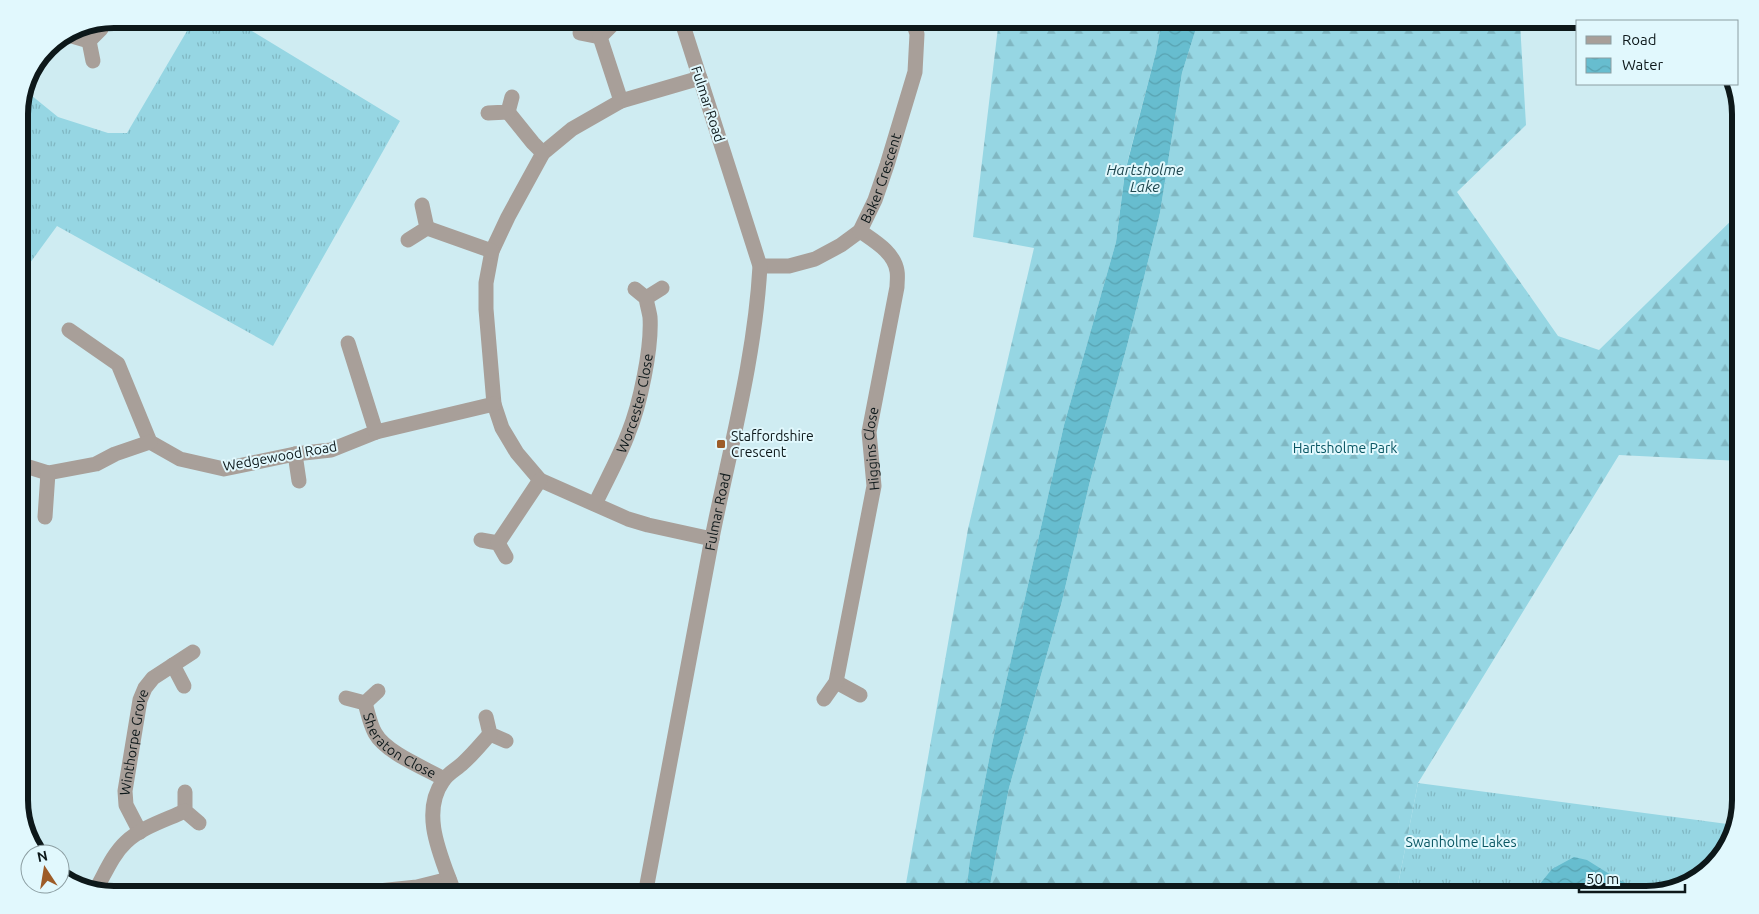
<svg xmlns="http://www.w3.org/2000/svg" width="1759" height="914" font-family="Ubuntu,sans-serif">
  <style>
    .grass { fill: url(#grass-tufts) }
    .forest { fill: url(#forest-firs) }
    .water { fill: url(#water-waves) }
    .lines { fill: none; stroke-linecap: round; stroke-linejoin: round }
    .minor { stroke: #a89f99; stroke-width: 15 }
    .poi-dot { fill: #9d5c28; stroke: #e1f8fd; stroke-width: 2 }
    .labels { text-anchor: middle; stroke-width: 4; stroke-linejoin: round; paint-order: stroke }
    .street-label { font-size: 14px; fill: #0d181a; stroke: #e1f8fd }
    .poi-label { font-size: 14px; fill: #0d181a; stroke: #e1f8fd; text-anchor: start }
    .park-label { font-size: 14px; fill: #095663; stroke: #e1f8fd }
    .water-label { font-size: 15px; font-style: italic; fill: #204850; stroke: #e1f8fd }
    .rim { fill: none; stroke: #0d181a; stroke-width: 6 }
  </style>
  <defs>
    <pattern id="grass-tufts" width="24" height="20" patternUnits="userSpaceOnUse" patternTransform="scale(1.25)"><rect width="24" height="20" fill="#96d6e3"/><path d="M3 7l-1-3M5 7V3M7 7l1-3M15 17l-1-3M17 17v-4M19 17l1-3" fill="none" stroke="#80b7c2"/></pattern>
    <pattern id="forest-firs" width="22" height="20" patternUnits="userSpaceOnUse" patternTransform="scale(1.25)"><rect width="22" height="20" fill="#96d6e3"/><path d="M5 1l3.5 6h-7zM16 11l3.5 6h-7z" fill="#80b7c2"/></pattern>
    <pattern id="water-waves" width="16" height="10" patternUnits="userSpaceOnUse" patternTransform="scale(1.25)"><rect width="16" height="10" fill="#67bdcf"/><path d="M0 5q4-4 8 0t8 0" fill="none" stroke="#58a2b1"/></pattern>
  </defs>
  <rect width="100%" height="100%" fill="#cfecf2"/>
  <!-- grass -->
  <g class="grass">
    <path d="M 194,19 L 232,19 L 400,121 L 273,346 L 57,226 L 19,278 L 19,108 L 26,91 L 58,117 L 108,133 L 127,133 Z"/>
    <path d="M 1418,783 L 1735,825 L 1730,843 L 1698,879 L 1646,895 L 1396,895 Z"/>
  </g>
  <!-- forest -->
  <g class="forest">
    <path d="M 999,19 L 1162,19 L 1156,52 L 1125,171 L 1116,242 L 1064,425 L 992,744 L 970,858 L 966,895 L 904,895 L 968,529 L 1034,248 L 973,237 Z"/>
    <path d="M 1199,19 L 1523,19 L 1520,23 L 1526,125 L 1457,192 L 1558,336 L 1599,350 L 1740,212 L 1740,461 L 1619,455 L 1418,783 L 1396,895 L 988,895 L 1009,788 L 1062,601 L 1090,481 L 1127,346 L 1160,213 L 1182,73 Z"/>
  </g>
  <!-- water -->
  <g class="water">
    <path d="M 1162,19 L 1199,19 L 1182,73 L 1160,213 L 1127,346 L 1090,481 L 1062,601 L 1009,788 L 988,895 L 966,895 L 970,858 L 992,744 L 1064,425 L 1116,242 L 1125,172 L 1156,52 Z"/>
    <path d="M 1574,857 L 1587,860 L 1619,880 L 1651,894 L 1646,895 L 1531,895 L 1552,869 Z"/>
  </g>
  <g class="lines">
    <!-- minor -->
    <g class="minor">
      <path d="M 415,19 L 415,22"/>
      <path d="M 580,33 L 600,37 L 612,25"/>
      <path d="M 65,34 L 89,41 L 93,61"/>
      <path d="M 600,37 L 621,101"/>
      <path d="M 89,41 L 101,29"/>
      <path d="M 700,78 L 621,101 L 572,129 L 543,153 L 508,217 L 492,251 L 486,283 L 486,309 L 494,404 L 502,428 L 517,453 L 540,480 L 628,519 L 648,525 L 712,539"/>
      <path d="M 508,112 L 533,143 L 543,153"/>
      <path d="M 488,113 L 508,112 L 512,97"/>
      <path d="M 427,228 L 492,251"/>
      <path d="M 408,240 L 427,228 L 422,205"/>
      <path id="s1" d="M 760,266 L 789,266 L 815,259 L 841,245 L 860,231 L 875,200 L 887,165 L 915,72 L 917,34 L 912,19"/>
      <path d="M 646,298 L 662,288"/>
      <path d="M 69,330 L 118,364 L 150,442 L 180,459 L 224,469 L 295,454 L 331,450 L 376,432 L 494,404"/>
      <path d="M 348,343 L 376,432"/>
      <path d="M 295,454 L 299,481"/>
      <path d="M 19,464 L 48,473 L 96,464 L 115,454 L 150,442"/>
      <path id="s2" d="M 595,504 C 606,481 619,458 628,434 C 640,405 652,348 650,317 C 649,311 647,304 646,298 L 635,289"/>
      <path d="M 45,517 L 48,473"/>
      <path d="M 481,540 L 498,543 L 506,557"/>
      <path d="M 498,543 L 540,480"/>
      <path d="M 173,665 L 184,686"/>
      <path d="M 836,682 L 860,695"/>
      <path d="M 346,698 L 365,703 L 378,691"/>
      <path id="s3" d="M 824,699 L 836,682 L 874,486 L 869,432 L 897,287 C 897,282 898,276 897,271 C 894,252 874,241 860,231"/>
      <path id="s4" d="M 365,703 C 368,713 370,724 375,733 C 386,753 425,768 444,779"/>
      <path d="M 486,717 L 490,734 L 506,741"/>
      <path d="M 185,792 L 185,811 L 199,823"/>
      <path id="s5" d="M 140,832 L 126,805 L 125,791 L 140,700 L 145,688 L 153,678 L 193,652"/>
      <path d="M 95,891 C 105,874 112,855 126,842 C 142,827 166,820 185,811"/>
      <path d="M 369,892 L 417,887 L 449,879"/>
      <path d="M 455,895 C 443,860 419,815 443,781 C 448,773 457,769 463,763 C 473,754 481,744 490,734"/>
      <path id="s6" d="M 645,895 C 668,776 689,657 712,538 C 730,448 755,358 760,266 L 681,19"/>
    </g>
  </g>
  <!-- markers -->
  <rect class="poi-dot" x="716" y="439" width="10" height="10" rx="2.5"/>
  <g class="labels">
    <!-- street labels -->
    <g class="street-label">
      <text transform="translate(708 104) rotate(72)" y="5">Fulmar Road</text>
      <text dy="5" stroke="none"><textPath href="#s1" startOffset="166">Baker Crescent</textPath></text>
      <text dy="5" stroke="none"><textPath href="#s2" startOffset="109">Worcester Close</textPath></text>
      <text dy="5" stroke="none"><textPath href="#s3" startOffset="258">Higgins Close</textPath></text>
      <text transform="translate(280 456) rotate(-10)" y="5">Wedgewood Road</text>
      <text dy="5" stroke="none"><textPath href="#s6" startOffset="390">Fulmar Road</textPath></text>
      <text dy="5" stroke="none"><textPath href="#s4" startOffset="58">Sheraton Close</textPath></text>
      <text dy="5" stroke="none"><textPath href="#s5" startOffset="94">Winthorpe Grove</textPath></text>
    </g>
    <!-- poi labels -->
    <g class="poi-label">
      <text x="731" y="441">Staffordshire<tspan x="731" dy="16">Crescent</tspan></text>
    </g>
    <!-- park labels -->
    <g class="park-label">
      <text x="1345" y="453">Hartsholme Park</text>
      <text x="1461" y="847">Swanholme Lakes</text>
    </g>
    <!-- water labels -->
    <g class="water-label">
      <text x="1145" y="175">Hartsholme<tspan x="1145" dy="17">Lake</tspan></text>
    </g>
  </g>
  <!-- crop -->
  <path d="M0 0H1759V914H0ZM114 28H1646A86 86 0 0 1 1732 114V800A86 86 0 0 1 1646 886H114A86 86 0 0 1 28 800V114A86 86 0 0 1 114 28Z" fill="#e1f8fd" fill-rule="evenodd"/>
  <path class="rim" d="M114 28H1646A86 86 0 0 1 1732 114V800A86 86 0 0 1 1646 886H114A86 86 0 0 1 28 800V114A86 86 0 0 1 114 28Z"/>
  <!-- legend -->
  <rect x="1576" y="20" width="162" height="65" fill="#e1f8fd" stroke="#8c9ea2"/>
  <rect x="1586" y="36" width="25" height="8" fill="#a89f99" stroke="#8c9ea2"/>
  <text x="1622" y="45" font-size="15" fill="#0d181a">Road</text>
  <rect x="1586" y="58" width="25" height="15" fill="url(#water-waves)" stroke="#8c9ea2"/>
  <text x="1622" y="70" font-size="15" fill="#0d181a">Water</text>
  <!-- north arrow -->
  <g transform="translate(45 869) rotate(348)"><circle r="24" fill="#e1f8fd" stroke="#8c9ea2"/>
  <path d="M0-4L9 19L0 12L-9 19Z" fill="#9d5c28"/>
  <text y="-8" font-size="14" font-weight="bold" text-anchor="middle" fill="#0d181a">N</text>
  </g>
  <!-- scale -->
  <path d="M1579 884v8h106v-8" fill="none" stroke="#0d181a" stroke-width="2.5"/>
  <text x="1586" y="884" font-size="15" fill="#0d181a" stroke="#e1f8fd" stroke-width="4" paint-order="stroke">50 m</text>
</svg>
